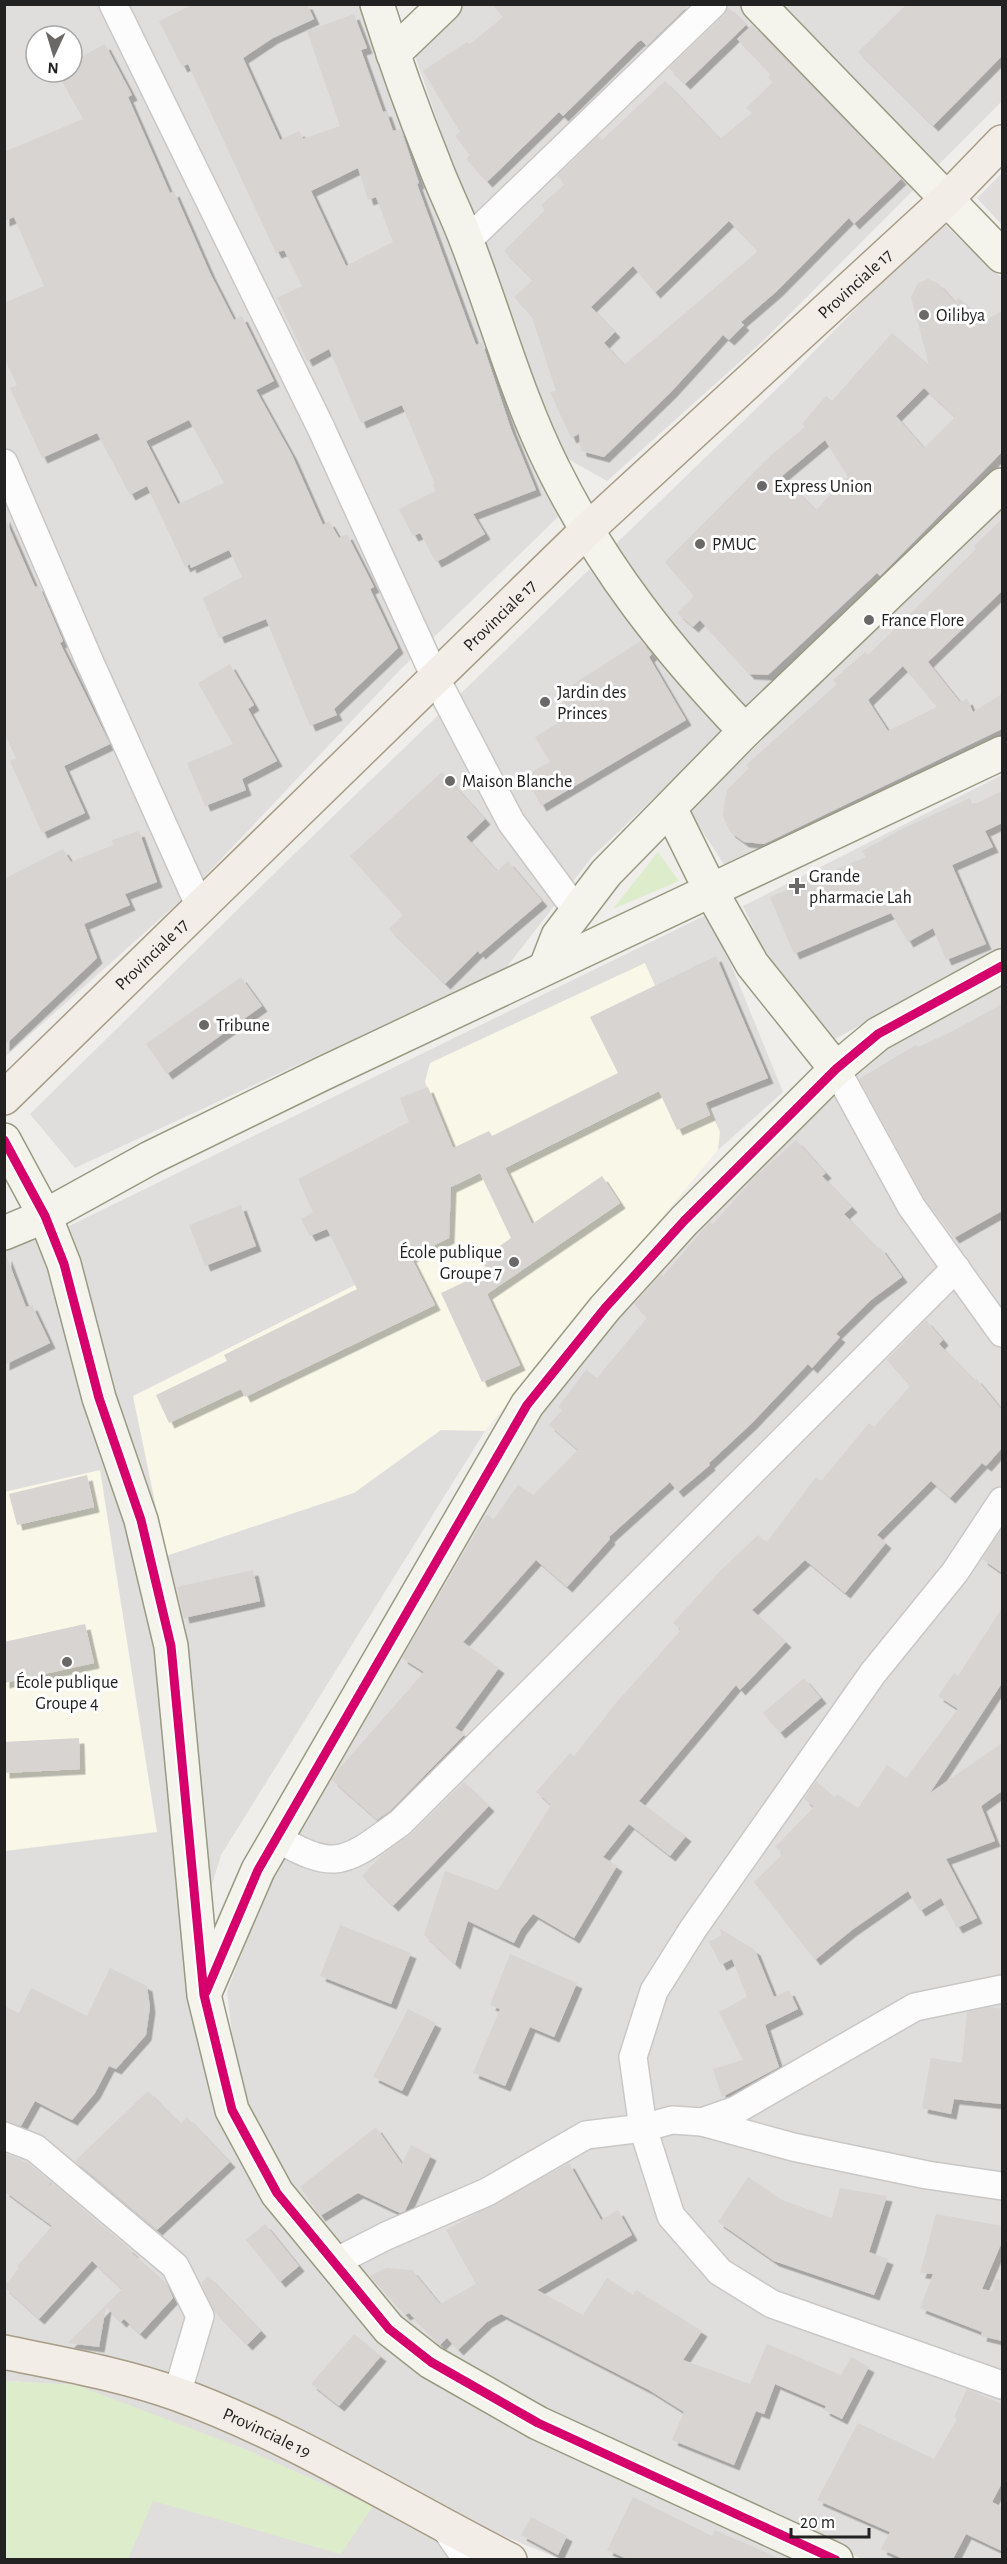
<svg xmlns="http://www.w3.org/2000/svg" width="1007" height="2564" font-family="'Alegreya Sans',sans-serif">
  <style>
    .residential { fill: #dfdedc; fill-rule: evenodd }
    .education { fill: #f8f7e8 }
    .grass { fill: #ddeccb }
    .building { fill: #d7d4d2; fill-rule: evenodd; filter: url(#shadow) }
    .lines { fill: none; stroke-linecap: round; stroke-linejoin: round }
    .street-casing { stroke: #c9c8c7; stroke-width: 30 }
    .secondary-casing { stroke: #999a82; stroke-width: 36 }
    .primary-casing { stroke: #a79c86; stroke-width: 36 }
    .street { stroke: #fdfcfc; stroke-width: 27 }
    .secondary { stroke: #f4f4ed; stroke-width: 33 }
    .primary { stroke: #f3ede7; stroke-width: 33 }
    .cycleway-casing { stroke: #fff; stroke-width: 13 }
    .cycleway { stroke: #d6006c; stroke-width: 9 }
    .poi-dot { fill: #6a6968; stroke: #fff; stroke-width: 2 }
    .labels { text-anchor: middle; stroke-width: 6; stroke-linejoin: round; paint-order: stroke }
    .street-label { font-size: 18px; fill: #222; stroke: #fff }
    .poi-label { font-size: 18px; fill: #222; stroke: #fff; text-anchor: start }
  </style>
  <defs>
    <filter id="shadow"><feDropShadow dx="5.5" dy="5.5" stdDeviation="0" flood-color="#0004"/></filter>
  </defs>
  <rect width="100%" height="100%" fill="#f0eeeb"/>
  <!-- residential -->
  <g class="residential">
    <path d="M 5,5 L 359,5 L 418,171 L 450,247 L 536,474 L 558,517 L 400,670 L 188,894 L 5,1057 ZM 36,36 L 72,36 L 72,72 L 36,72 Z"/>
    <path d="M 465,5 L 1002,5 L 1002,101 L 762,342 L 607,481 L 568,459 L 539,392 L 483,235 L 450,158 L 414,53 Z"/>
    <path d="M 1002,173 L 1002,225 L 977,198 Z"/>
    <path d="M 941,221 L 1002,278 L 1002,465 L 592,857 L 506,968 L 75,1168 L 30,1114 L 289,859 L 793,373 Z"/>
    <path d="M 1002,508 L 1002,735 L 727,869 L 689,811 Z"/>
    <path d="M 1002,775 L 1002,948 L 811,1052 L 743,906 Z"/>
    <path d="M 710,913 L 783,1092 L 718,1150 L 485,1431 L 221,1855 L 195,1940 L 219,2115 L 380,2339 L 806,2559 L 560,2559 L 494,2532 L 384,2476 L 373,2507 L 473,2559 L 127,2559 L 153,2500 L 341,2554 L 76,2385 L 5,2381 L 4,1252 L 63,1229 Z"/>
    <path d="M 1002,977 L 1002,2559 L 862,2559 L 547,2414 L 440,2354 L 398,2320 L 286,2184 L 240,2102 L 227,1991 L 272,1876 L 542,1410 L 692,1228 L 884,1042 Z"/>
  </g>
  <!-- education -->
  <g class="education">
    <path d="M 645,963 L 720,1132 L 718,1150 L 485,1431 L 441,1430 L 354,1493 L 166,1556 L 133,1396 L 449,1238 L 452,1180 L 462,1172 L 425,1082 L 430,1063 Z"/>
    <path d="M 100,1470 L 157,1832 L 5,1851 L 4,1492 Z"/>
  </g>
  <!-- grass -->
  <g class="grass">
    <path d="M 658,852 L 679,881 L 613,909 Z"/>
    <path d="M 4,2381 L 76,2385 L 245,2449 L 373,2506 L 341,2554 L 153,2501 L 128,2559 L 5,2559 Z"/>
  </g>
  <!-- building -->
  <g class="building">
    <path d="M 194,4 L 307,4 L 314,19 L 273,38 L 243,58 L 280,140 L 299,131 L 303,139 L 340,126 L 307,31 L 354,14 L 367,48 L 361,50 L 383,112 L 386,111 L 393,131 L 401,129 L 419,183 L 417,184 L 476,345 L 482,342 L 511,429 L 536,490 L 473,514 L 485,534 L 444,558 L 436,562 L 420,533 L 413,536 L 399,509 L 436,491 L 433,485 L 435,484 L 402,405 L 361,423 L 329,349 L 307,361 L 277,298 L 302,286 L 284,250 L 276,253 L 188,64 L 182,67 L 159,21 ZM 358,168 L 368,200 L 376,197 L 393,242 L 346,266 L 311,191 Z"/>
    <path d="M 492,4 L 690,4 L 647,46 L 641,40 L 638,42 L 563,116 L 559,112 L 487,182 L 466,159 L 470,155 L 455,136 L 460,132 L 423,71 L 467,42 L 470,44 L 503,17 Z"/>
    <path d="M 907,4 L 1002,4 L 1002,56 L 933,126 L 858,52 Z"/>
    <path d="M 728,7 L 746,25 L 685,84 L 669,68 L 724,15 Z"/>
    <path d="M 752,25 L 901,179 L 854,224 L 849,218 L 777,291 L 741,322 L 744,325 L 729,340 L 723,335 L 671,392 L 604,457 L 581,451 L 579,434 L 571,438 L 550,392 L 556,391 L 532,317 L 514,297 L 533,280 L 504,251 L 545,210 L 541,205 L 565,184 L 557,176 L 598,136 L 602,140 L 665,81 L 720,139 L 752,113 L 746,108 L 773,82 L 768,77 L 771,74 L 737,39 ZM 729,221 L 758,251 L 624,365 L 604,343 L 615,332 L 591,307 L 633,266 L 655,293 Z"/>
    <path d="M 105,44 L 132,95 L 128,97 L 170,193 L 174,191 L 210,273 L 234,320 L 242,316 L 274,381 L 256,390 L 292,455 L 323,525 L 329,521 L 339,538 L 347,534 L 374,587 L 370,589 L 398,648 L 334,709 L 337,715 L 310,726 L 266,619 L 219,638 L 203,598 L 242,577 L 229,550 L 191,568 L 190,564 L 185,567 L 147,486 L 130,495 L 97,433 L 42,458 L 10,388 L 17,385 L 4,358 L 4,303 L 44,286 L 14,217 L 4,221 L 4,152 L 83,119 L 57,72 L 72,72 L 72,62 ZM 189,420 L 224,483 L 178,504 L 146,441 Z"/>
    <path d="M 928,279 L 938,283 L 955,302 L 959,298 L 984,321 L 1002,311 L 1002,452 L 880,576 L 877,573 L 768,675 L 749,674 L 700,620 L 693,627 L 677,613 L 694,596 L 665,562 L 770,456 L 805,427 L 802,424 L 826,396 L 832,401 L 892,333 L 929,365 L 911,297 L 918,283 ZM 924,388 L 955,417 L 924,448 L 896,416 ZM 825,440 L 848,477 L 816,510 L 782,476 Z"/>
    <path d="M 4,516 L 35,587 L 39,585 L 63,641 L 60,643 L 110,744 L 64,766 L 85,813 L 42,833 L 10,761 L 16,758 L 4,733 Z"/>
    <path d="M 1002,519 L 1002,591 L 928,662 L 960,702 L 967,699 L 973,712 L 1002,694 L 1002,729 L 764,844 L 744,842 L 730,832 L 723,816 L 725,798 L 728,789 L 749,768 L 746,765 L 837,684 L 833,680 L 865,652 L 868,655 L 976,549 L 974,546 ZM 903,666 L 937,707 L 888,731 L 868,700 Z"/>
    <path d="M 641,641 L 652,654 L 649,657 L 686,720 L 541,806 L 525,775 L 550,762 L 535,737 L 571,715 L 558,694 Z"/>
    <path d="M 230,664 L 254,705 L 248,709 L 277,761 L 242,779 L 246,790 L 205,806 L 187,763 L 233,744 L 198,683 Z"/>
    <path d="M 442,772 L 485,819 L 466,837 L 497,871 L 508,861 L 542,901 L 480,954 L 478,951 L 445,984 L 389,929 L 403,915 L 350,856 Z"/>
    <path d="M 1002,791 L 1002,823 L 985,831 L 993,847 L 952,865 L 986,944 L 946,960 L 933,928 L 908,942 L 891,913 L 794,954 L 770,897 L 866,857 L 862,851 L 902,829 L 970,798 L 973,805 Z"/>
    <path d="M 139,831 L 157,882 L 125,894 L 130,905 L 84,924 L 97,958 L 4,1046 L 4,879 L 63,849 L 71,862 L 113,845 L 112,840 Z"/>
    <path d="M 716,956 L 768,1078 L 705,1103 L 710,1115 L 677,1130 L 659,1091 L 505,1168 L 532,1224 L 602,1176 L 620,1203 L 487,1294 L 520,1365 L 482,1382 L 441,1293 L 488,1271 L 480,1260 L 511,1238 L 480,1173 L 451,1187 L 449,1238 L 411,1257 L 435,1305 L 245,1397 L 241,1389 L 169,1423 L 156,1395 L 227,1361 L 224,1355 L 357,1289 L 327,1229 L 310,1236 L 301,1219 L 313,1212 L 298,1179 L 409,1122 L 400,1098 L 428,1087 L 453,1148 L 489,1131 L 492,1136 L 618,1073 L 590,1017 Z"/>
    <path d="M 241,977 L 262,1006 L 167,1074 L 146,1044 Z"/>
    <path d="M 1002,1004 L 1002,1211 L 954,1238 L 924,1198 L 859,1079 L 916,1045 L 918,1047 L 953,1031 Z"/>
    <path d="M 796,1140 L 826,1173 L 822,1176 L 852,1207 L 844,1214 L 878,1249 L 880,1247 L 902,1277 L 871,1300 L 836,1334 L 840,1337 L 812,1368 L 808,1364 L 752,1423 L 709,1463 L 710,1465 L 678,1492 L 670,1482 L 609,1537 L 610,1539 L 567,1587 L 536,1560 L 463,1642 L 499,1668 L 455,1728 L 465,1734 L 390,1811 L 377,1820 L 332,1780 L 338,1770 L 424,1672 L 402,1658 L 486,1515 L 494,1519 L 518,1485 L 533,1495 L 578,1450 L 549,1425 L 562,1410 L 558,1407 L 586,1370 L 597,1378 L 647,1318 L 634,1304 L 661,1274 L 663,1276 L 710,1222 L 713,1224 L 754,1178 Z"/>
    <path d="M 241,1205 L 256,1246 L 205,1266 L 189,1225 Z"/>
    <path d="M 6,1255 L 26,1307 L 32,1305 L 50,1343 L 4,1365 Z"/>
    <path d="M 926,1320 L 943,1340 L 939,1344 L 974,1380 L 976,1378 L 1002,1410 L 1002,1448 L 986,1466 L 982,1463 L 950,1498 L 931,1481 L 877,1535 L 886,1543 L 845,1593 L 805,1560 L 752,1610 L 786,1642 L 740,1690 L 736,1685 L 639,1801 L 686,1836 L 670,1856 L 629,1824 L 603,1857 L 617,1866 L 574,1938 L 533,1914 L 521,1929 L 514,1943 L 468,1921 L 455,1964 L 424,1935 L 445,1871 L 498,1890 L 551,1805 L 536,1792 L 570,1753 L 574,1756 L 617,1702 L 681,1630 L 673,1623 L 719,1572 L 758,1535 L 766,1543 L 816,1477 L 821,1481 L 869,1423 L 874,1427 L 910,1386 L 887,1360 Z"/>
    <path d="M 87,1475 L 94,1507 L 17,1525 L 9,1494 Z"/>
    <path d="M 1002,1529 L 1002,1573 L 982,1559 Z"/>
    <path d="M 253,1570 L 260,1601 L 184,1618 L 177,1587 Z"/>
    <path d="M 1002,1608 L 1002,1683 L 930,1793 L 1002,1743 L 1002,1791 L 981,1806 L 995,1841 L 946,1859 L 977,1918 L 957,1928 L 941,1898 L 920,1911 L 908,1891 L 852,1930 L 815,1960 L 754,1882 L 783,1854 L 775,1847 L 814,1807 L 804,1799 L 816,1781 L 835,1798 L 837,1794 L 858,1808 L 887,1765 L 906,1778 L 958,1709 L 938,1696 L 954,1673 L 958,1676 Z"/>
    <path d="M 85,1624 L 94,1663 L 4,1683 L 4,1642 Z"/>
    <path d="M 804,1678 L 821,1698 L 780,1733 L 763,1713 Z"/>
    <path d="M 79,1738 L 80,1769 L 4,1773 L 4,1742 Z"/>
    <path d="M 464,1782 L 489,1806 L 393,1906 L 362,1876 L 381,1856 L 411,1834 Z"/>
    <path d="M 340,1925 L 411,1953 L 391,2004 L 320,1976 Z"/>
    <path d="M 719,1928 L 755,1950 L 774,1997 L 789,1990 L 798,2009 L 765,2025 L 779,2067 L 722,2097 L 713,2069 L 743,2060 L 719,2012 L 747,1997 L 732,1959 L 721,1965 L 709,1942 L 722,1935 Z"/>
    <path d="M 510,1954 L 577,1983 L 554,2037 L 530,2027 L 505,2086 L 473,2073 L 500,2009 L 490,2005 Z"/>
    <path d="M 110,1968 L 147,1986 L 150,2007 L 146,2035 L 116,2069 L 109,2066 L 95,2093 L 72,2120 L 35,2101 L 21,2126 L 4,2121 L 4,2006 L 19,2013 L 31,1988 L 87,2016 Z"/>
    <path d="M 990,2007 L 1002,2009 L 1001,2104 L 954,2099 L 951,2114 L 922,2108 L 931,2058 L 962,2063 L 967,2012 Z"/>
    <path d="M 408,2009 L 436,2023 L 402,2091 L 373,2077 Z"/>
    <path d="M 148,2091 L 180,2124 L 187,2117 L 230,2162 L 157,2230 L 75,2161 Z"/>
    <path d="M 376,2127 L 402,2164 L 411,2145 L 431,2155 L 405,2211 L 400,2213 L 358,2193 L 320,2216 L 300,2187 Z"/>
    <path d="M 4,2153 L 28,2163 L 51,2182 L 48,2187 L 52,2183 L 133,2252 L 132,2253 L 167,2284 L 173,2298 L 140,2334 L 124,2319 L 121,2322 L 106,2307 L 99,2347 L 68,2343 L 122,2289 L 92,2261 L 39,2319 L 4,2287 L 19,2268 L 17,2266 L 52,2226 L 4,2191 Z"/>
    <path d="M 569,2163 L 601,2220 L 618,2210 L 632,2235 L 537,2290 L 583,2315 L 607,2278 L 633,2295 L 636,2290 L 702,2331 L 683,2360 L 750,2384 L 767,2344 L 841,2375 L 851,2357 L 869,2367 L 842,2419 L 824,2410 L 826,2406 L 775,2384 L 764,2414 L 756,2411 L 734,2465 L 672,2440 L 684,2412 L 649,2390 L 501,2314 L 487,2322 L 458,2350 L 447,2338 L 440,2345 L 409,2313 L 405,2315 L 370,2276 L 386,2268 L 412,2270 L 440,2304 L 476,2284 L 446,2230 Z"/>
    <path d="M 748,2177 L 782,2200 L 832,2218 L 840,2188 L 887,2196 L 869,2252 L 888,2259 L 874,2295 L 774,2261 L 718,2222 Z"/>
    <path d="M 936,2214 L 1002,2226 L 1002,2242 L 982,2289 L 992,2291 L 995,2279 L 1002,2280 L 1002,2341 L 981,2336 L 982,2332 L 920,2308 L 933,2274 L 920,2273 Z"/>
    <path d="M 265,2224 L 299,2266 L 280,2282 L 246,2240 Z"/>
    <path d="M 208,2276 L 261,2331 L 247,2345 L 214,2311 L 201,2283 Z"/>
    <path d="M 354,2334 L 381,2356 L 339,2406 L 311,2384 Z"/>
    <path d="M 967,2389 L 1002,2404 L 1002,2483 L 992,2502 L 1002,2507 L 1002,2551 L 966,2534 L 953,2559 L 903,2559 L 881,2549 L 890,2532 L 817,2500 L 858,2423 L 934,2459 L 957,2419 L 954,2417 Z"/>
    <path d="M 633,2497 L 712,2536 L 715,2530 L 780,2559 L 627,2559 L 607,2550 Z"/>
    <path d="M 531,2517 L 567,2536 L 558,2555 L 521,2535 Z"/>
  </g>
  <g class="lines">
    <!-- street casing -->
    <g class="street-casing">
      <g id="street">
        <path d="M 113,4 L 321,428 L 435,677 L 511,822 L 577,911"/>
        <path d="M 467,241 L 713,4"/>
        <path d="M 4,463 L 88,658 L 200,907"/>
        <path d="M 836,1069 L 911,1206 L 1002,1333"/>
        <path d="M 1002,1501 L 955,1572 L 873,1673 L 693,1929 L 654,1991 L 633,2057 L 643,2128 L 671,2216 L 720,2272 L 772,2304 L 1002,2385"/>
        <path d="M 275,1838 C 292,1846 314,1860 334,1859 C 357,1858 382,1835 400,1823 L 956,1268"/>
        <path d="M 702,2122 L 736,2110 L 915,2007 L 1002,1989"/>
        <path d="M 4,2136 L 35,2148 L 175,2266 L 200,2316 L 177,2394"/>
        <path d="M 333,2263 L 386,2236 L 487,2192 L 586,2135 L 643,2128 L 672,2120 L 702,2122 L 793,2147 L 927,2175 L 1002,2186"/>
        <path d="M 443,2525 L 467,2560"/>
      </g>
    </g>
    <!-- secondary casing -->
    <g class="secondary-casing">
      <g id="secondary">
        <path d="M 377,4 C 394,58 413,111 434,163 C 444,190 457,215 467,242 C 496,317 517,396 553,468 C 603,569 667,649 745,731"/>
        <path d="M 758,4 L 1002,256"/>
        <path d="M 393,54 L 445,4"/>
        <path d="M 670,808 L 711,891 L 752,964 L 836,1069"/>
        <path d="M 546,967 L 558,936 L 606,873 L 745,731 L 1002,485"/>
        <path d="M 4,1140 L 45,1216 L 64,1264 L 99,1398 L 141,1520 L 171,1646 L 204,1995 L 232,2110 L 277,2193 L 389,2329 L 431,2362 L 538,2423 L 836,2560"/>
        <path d="M 4,1233 L 45,1216 L 150,1158 L 322,1074 L 1002,753"/>
        <path d="M 206,1990 L 258,1870 L 527,1405 L 605,1308 L 684,1221 L 836,1069 L 878,1034 L 1002,966"/>
      </g>
    </g>
    <!-- primary casing -->
    <g class="primary-casing">
      <g id="primary">
        <path id="s1" d="M 4,1098 L 587,530 L 945,201 L 1002,142"/>
        <path id="s2" d="M 4,2352 C 62,2364 121,2374 177,2394 C 293,2436 400,2504 510,2560"/>
      </g>
    </g>
    <!-- street -->
    <use href="#street" class="street"/>
    <!-- secondary -->
    <use href="#secondary" class="secondary"/>
    <!-- primary -->
    <use href="#primary" class="primary"/>
    <!-- cycleway casing -->
    <g class="cycleway-casing">
      <g id="cycleway">
        <path d="M 4,1140 L 45,1216 L 64,1264 L 99,1398 L 141,1520 L 171,1646 L 204,1995 L 232,2110 L 277,2193 L 389,2329 L 431,2362 L 538,2423 L 836,2560"/>
        <path d="M 206,1992 L 258,1870 L 527,1405 L 605,1308 L 684,1221 L 836,1069 L 878,1034 L 1002,966"/>
      </g>
    </g>
    <!-- cycleway -->
    <use href="#cycleway" class="cycleway"/>
  </g>
  <!-- markers -->
  <g class="poi-dot">
    <circle cx="924" cy="315" r="6"/>
    <circle cx="762" cy="486" r="6"/>
    <circle cx="700" cy="544" r="6"/>
    <circle cx="869" cy="620" r="6"/>
    <circle cx="545" cy="702" r="6"/>
    <circle cx="450" cy="781" r="6"/>
    <path d="M794 877h6v6h6v6h-6v6h-6v-6h-6v-6h6z"/>
    <circle cx="204" cy="1025" r="6"/>
    <circle cx="514" cy="1262" r="6"/>
    <circle cx="67" cy="1662" r="6"/>
  </g>
  <g class="labels">
    <!-- street labels -->
    <g class="street-label">
      <text dy="6" stroke="none"><textPath href="#s1" startOffset="1178">Provinciale 17</textPath></text>
      <text dy="6" stroke="none"><textPath href="#s1" startOffset="692">Provinciale 17</textPath></text>
      <text dy="6" stroke="none"><textPath href="#s1" startOffset="206">Provinciale 17</textPath></text>
      <text dy="6" stroke="none"><textPath href="#s2" startOffset="276">Provinciale 19</textPath></text>
    </g>
    <!-- poi labels -->
    <g class="poi-label">
      <text x="936" y="321">Oilibya</text>
      <text x="774" y="492">Express Union</text>
      <text x="712" y="550">PMUC</text>
      <text x="881" y="626">France Flore</text>
      <text x="557" y="698">Jardin des<tspan x="557" dy="21">Princes</tspan></text>
      <text x="462" y="787">Maison Blanche</text>
      <text x="809" y="882">Grande<tspan x="809" dy="21">pharmacie Lah</tspan></text>
      <text x="216" y="1031">Tribune</text>
      <text x="502" y="1258" text-anchor="end">École publique<tspan x="502" dy="21">Groupe 7</tspan></text>
      <text x="67" y="1688" text-anchor="middle">École publique<tspan x="67" dy="21">Groupe 4</tspan></text>
    </g>
  </g>
  <!-- border -->
  <rect width="1007" height="2564" fill="none" stroke="#222222" stroke-width="12"/>
  <!-- north arrow -->
  <g transform="translate(54 54) rotate(184)"><circle r="28" fill="#ffffff" stroke="#a7a7a7" stroke-width="1.5"/>
  <path d="M0-4.5L10 22L0 15L-10 22Z" fill="#6a6968"/>
  <text y="-9" font-size="16" font-weight="bold" text-anchor="middle" fill="#222222">N</text>
  </g>
  <!-- scale -->
  <path d="M791 2528v9h78v-9" fill="none" stroke="#222222" stroke-width="3"/>
  <text x="800" y="2528" font-size="18" fill="#222222" stroke="#ffffff" stroke-width="4.5" paint-order="stroke">20 m</text>
</svg>
